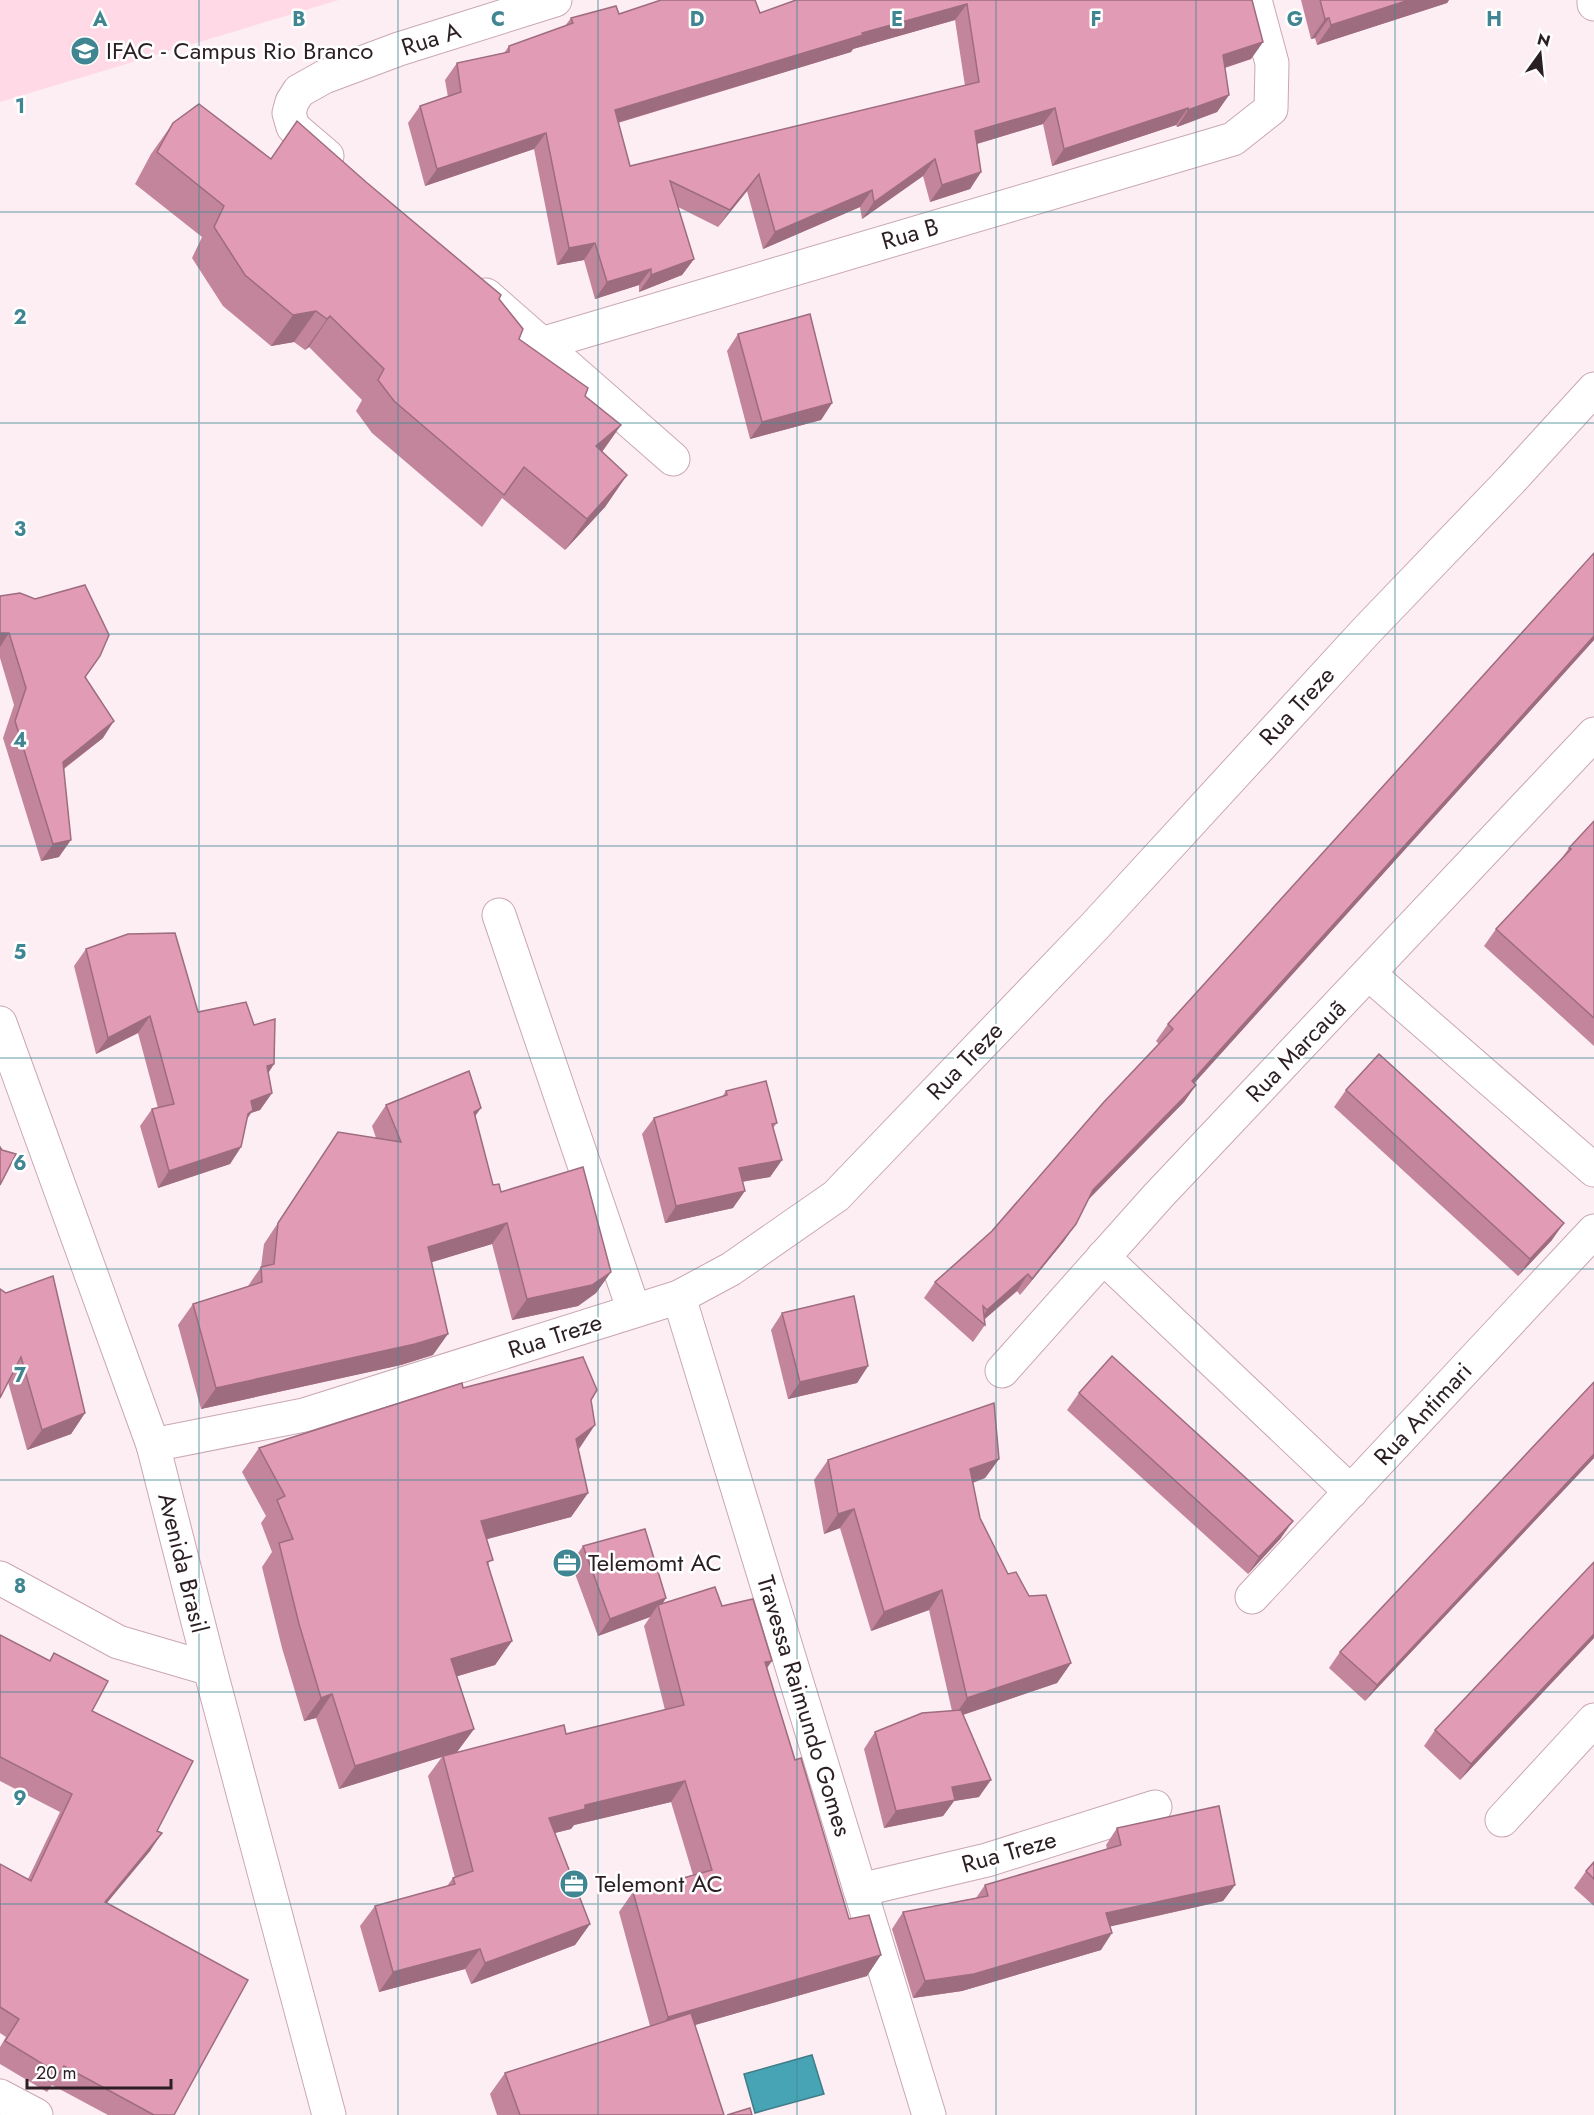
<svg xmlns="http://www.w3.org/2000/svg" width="1594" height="2115" font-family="Jost,sans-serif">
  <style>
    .built { fill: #ffdae6 }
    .water { fill: #47a4b4; stroke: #3f7c89; stroke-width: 1.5 }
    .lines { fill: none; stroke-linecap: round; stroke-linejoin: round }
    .minor-casing { stroke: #caa7b3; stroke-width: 35 }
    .tertiary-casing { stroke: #caa7b3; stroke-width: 35 }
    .minor { stroke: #fff; stroke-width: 33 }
    .tertiary { stroke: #fff; stroke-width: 33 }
    .wall { fill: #c2859c; fill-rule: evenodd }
    .shaded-wall { fill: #9e6c7f }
    .building { fill: #e29bb5; stroke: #9e6c7f; stroke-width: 1.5; fill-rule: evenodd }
    .grid { fill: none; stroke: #408592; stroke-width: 1.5; stroke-opacity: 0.55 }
    .labels { text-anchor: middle; stroke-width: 5; stroke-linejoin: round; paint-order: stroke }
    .street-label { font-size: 24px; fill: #2c1f24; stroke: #fff }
    .poi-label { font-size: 24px; fill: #2c1f24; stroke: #fff; text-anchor: start }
    .grid-label { font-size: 20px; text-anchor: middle; font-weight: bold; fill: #408592; stroke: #fff; stroke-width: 5; stroke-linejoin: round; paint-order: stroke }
  </style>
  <rect width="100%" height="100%" fill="#fdeef3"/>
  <!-- built -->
  <path class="built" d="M 0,0 L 339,0 L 0,102 Z"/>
  <!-- water -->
  <path class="water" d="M 812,2055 L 824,2094 L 755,2113 L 744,2074 Z"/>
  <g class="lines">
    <!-- minor casing -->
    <g class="minor-casing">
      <g id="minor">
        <path d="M 1594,0 L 1594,4"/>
        <path d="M 327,156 L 293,127 L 289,113 L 292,102 L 299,91 L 324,77 L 399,49 L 555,0"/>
        <path d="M 486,295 L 673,459"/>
        <path d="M 541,344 L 1233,139 L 1271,109 L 1272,63 L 1255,0"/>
        <path d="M 499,915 L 634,1311"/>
        <path d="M 1369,974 L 1594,1170"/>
        <path d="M 1103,1257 L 1351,1492"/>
        <path d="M 679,1297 L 929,2115"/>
        <path d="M 1002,1371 L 1158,1196 L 1594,734"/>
        <path d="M 153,1445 L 304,1415 L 679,1297 L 731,1269 L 836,1196 L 1094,927 L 1367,630 L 1511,480 L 1594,389"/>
        <path d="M 0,1578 L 118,1642 L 210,1669"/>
        <path d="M 1252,1597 L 1594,1231"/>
        <path d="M 1502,1820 L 1594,1720"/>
        <path d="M 860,1890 L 987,1860 L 1155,1807"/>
        <path d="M 0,2096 L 36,2115"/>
      </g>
    </g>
    <!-- tertiary casing -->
    <g class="tertiary-casing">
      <path id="tertiary" d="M 0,1023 L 153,1445 L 210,1669 L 329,2115"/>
    </g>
    <!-- minor -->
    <use href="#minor" class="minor"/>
    <!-- tertiary -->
    <use href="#tertiary" class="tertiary"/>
  </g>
  <!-- wall -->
  <g class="wall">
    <path d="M 796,0 L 1252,0 L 1263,42 L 1251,59 L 1225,68 L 1229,95 L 1217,112 L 1177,127 L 1176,125 L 1052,166 L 1043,124 L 977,144 L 981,172 L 970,189 L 930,202 L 923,176 L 862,219 L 860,207 L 763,249 L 747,191 L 718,227 L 678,207 L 694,259 L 682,275 L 639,292 L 639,285 L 595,299 L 584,260 L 557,265 L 534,149 L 425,186 L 408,123 L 420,106 L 448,97 L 445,80 L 457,63 L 504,53 L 509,46 L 565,26 L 571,18 L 619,14 L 760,13 ZM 955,20 L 965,86 L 630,166 L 618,123 L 851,52 L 853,49 Z"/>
    <path d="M 1301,0 L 1449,0 L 1447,3 L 1317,45 L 1315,38 L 1311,39 Z"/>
    <path d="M 173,123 L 271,159 L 499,299 L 519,339 L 585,396 L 621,425 L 602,452 L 627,475 L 605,507 L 565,550 L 502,498 L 482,527 L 372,433 L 356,411 L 362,400 L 309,347 L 305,350 L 294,342 L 271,346 L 223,306 L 192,258 L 202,237 L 135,184 L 151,154 Z"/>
    <path d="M 738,334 L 832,403 L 821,420 L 750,439 L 727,351 Z"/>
    <path d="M 1594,553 L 1594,640 L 1194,1083 L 1196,1085 L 1184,1102 L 1088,1200 L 1064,1241 L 1020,1295 L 1017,1291 L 985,1319 L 985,1325 L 973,1342 L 924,1298 L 935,1282 L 992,1231 L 1159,1044 L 1156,1041 L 1168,1024 Z"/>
    <path d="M 0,596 L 86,677 L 103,738 L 64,769 L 59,857 L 41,861 L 3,738 L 14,705 L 0,658 Z"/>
    <path d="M 1594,821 L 1594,1046 L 1484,946 L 1496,929 L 1559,862 L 1569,848 Z"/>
    <path d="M 86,949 L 198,1012 L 254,1025 L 274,1064 L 268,1073 L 272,1093 L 260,1110 L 251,1113 L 247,1119 L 241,1147 L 230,1164 L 158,1188 L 140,1126 L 152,1109 L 158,1108 L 138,1033 L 96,1054 L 74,966 Z"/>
    <path d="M 1346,1090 L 1552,1240 L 1518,1276 L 1334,1107 Z"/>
    <path d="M 726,1091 L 777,1123 L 773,1128 L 782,1160 L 770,1177 L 742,1182 L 733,1208 L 665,1223 L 642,1134 L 654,1118 L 722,1097 Z"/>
    <path d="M 386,1105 L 475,1116 L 493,1185 L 611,1272 L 596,1293 L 578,1306 L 512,1320 L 492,1244 L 431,1262 L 433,1355 L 401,1365 L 201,1409 L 178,1325 L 193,1304 L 248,1286 L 261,1267 L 264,1244 L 338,1132 L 376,1138 L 372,1126 Z"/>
    <path d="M 0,1289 L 85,1413 L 71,1434 L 27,1450 L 8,1382 Z"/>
    <path d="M 782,1313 L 868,1366 L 857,1383 L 788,1399 L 771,1330 Z"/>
    <path d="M 1594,1382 L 1594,1458 L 1365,1701 L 1329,1668 L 1340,1652 Z"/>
    <path d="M 463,1388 L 591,1400 L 578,1449 L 588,1493 L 571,1517 L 487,1539 L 489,1567 L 512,1641 L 495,1665 L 457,1676 L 474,1729 L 457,1752 L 566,1734 L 665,1710 L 644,1626 L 650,1617 L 598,1636 L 571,1563 L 583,1546 L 666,1598 L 662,1604 L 722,1606 L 767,1668 L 795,1760 L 867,1976 L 695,2025 L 724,2115 L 497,2115 L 490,2094 L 505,2073 L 650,2026 L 619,1912 L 633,1892 L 693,1875 L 671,1802 L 574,1825 L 571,1829 L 555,1833 L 590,1924 L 575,1945 L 471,1984 L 465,1969 L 379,1992 L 360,1926 L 375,1906 L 447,1886 L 453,1878 L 455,1878 L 428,1776 L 442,1757 L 339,1789 L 316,1718 L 304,1721 L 282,1648 L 262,1567 L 272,1552 L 261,1523 L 266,1516 L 242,1472 L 259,1448 Z"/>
    <path d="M 1079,1393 L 1281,1538 L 1248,1574 L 1067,1410 Z"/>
    <path d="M 999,1459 L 985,1478 L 973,1483 L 980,1518 L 1008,1574 L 1029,1596 L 1071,1663 L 1057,1683 L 963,1715 L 979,1797 L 954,1801 L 943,1816 L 884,1828 L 864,1749 L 875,1732 L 952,1711 L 929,1610 L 871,1631 L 840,1528 L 824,1534 L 814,1480 L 828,1460 Z"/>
    <path d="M 0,1635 L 49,1661 L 54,1653 L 92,1711 L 157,1831 L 150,1851 L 106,1903 L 174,2115 L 108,2115 L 52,2085 L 47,2092 L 0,2064 L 0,2047 L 6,2037 L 0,2033 L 0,1864 L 28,1879 L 60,1812 L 0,1781 Z"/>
    <path d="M 1594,1638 L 1460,1780 L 1424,1746 L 1435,1730 Z"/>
    <path d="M 1117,1828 L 1235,1885 L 1223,1901 L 1110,1926 L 1101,1950 L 962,1991 L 913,1998 L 892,1929 L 903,1912 L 976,1898 L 985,1885 L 1107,1849 L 1106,1845 Z"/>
    <path d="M 1594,1862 L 1594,1906 L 1574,1888 L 1586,1871 Z"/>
  </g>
  <!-- shaded-wall -->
  <g class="shaded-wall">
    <path d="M 1409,0 L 1449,0 L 1447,3 L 1317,45 L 1331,25 Z"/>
    <path d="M 967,4 L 955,20 L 853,49 L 851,52 L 603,127 L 615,110 L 862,33 Z"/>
    <path d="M 1329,18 L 1315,38 L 1311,39 L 1325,19 Z"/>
    <path d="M 1263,42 L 1251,59 L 1211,72 L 1223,55 Z"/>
    <path d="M 1229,95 L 1217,112 L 1177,127 L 1188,110 Z"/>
    <path d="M 1055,108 L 1043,124 L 963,148 L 975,131 Z"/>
    <path d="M 1188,108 L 1176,125 L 1052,166 L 1064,149 Z"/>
    <path d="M 546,133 L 534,149 L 425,186 L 437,169 Z"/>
    <path d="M 935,159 L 923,176 L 862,219 L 874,202 Z"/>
    <path d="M 981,172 L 970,189 L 930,202 L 942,185 Z"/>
    <path d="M 759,174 L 747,191 L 718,227 L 730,210 Z"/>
    <path d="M 872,190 L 860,207 L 763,249 L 775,232 Z"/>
    <path d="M 595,243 L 584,260 L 557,265 L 569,248 Z"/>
    <path d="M 694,259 L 682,275 L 639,292 L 651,275 Z"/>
    <path d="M 651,269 L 639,285 L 595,299 L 607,282 Z"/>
    <path d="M 316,311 L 294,342 L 271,346 L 293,315 Z"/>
    <path d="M 330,316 L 309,347 L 305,350 L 327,319 Z"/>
    <path d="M 832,403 L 821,420 L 750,439 L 762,422 Z"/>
    <path d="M 621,425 L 599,456 L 596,446 Z"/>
    <path d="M 627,475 L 605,507 L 565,550 L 587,519 Z"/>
    <path d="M 0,633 L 9,633 L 0,647 Z"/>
    <path d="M 1594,636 L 1594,640 L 1181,1098 L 1192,1081 Z"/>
    <path d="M 114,721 L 103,738 L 51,778 L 63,762 Z"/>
    <path d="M 71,840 L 59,857 L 41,861 L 53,844 Z"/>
    <path d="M 150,1016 L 138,1033 L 96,1054 L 108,1038 Z"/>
    <path d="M 274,1064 L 263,1081 L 267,1066 Z"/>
    <path d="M 1196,1085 L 1184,1102 L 1081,1207 L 1093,1190 Z"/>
    <path d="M 272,1093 L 260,1110 L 251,1113 L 241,1127 L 251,1101 Z"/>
    <path d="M 481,1108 L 466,1129 L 474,1112 Z"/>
    <path d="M 241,1147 L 230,1164 L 158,1188 L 169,1171 Z"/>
    <path d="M 782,1160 L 770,1177 L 727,1184 L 739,1168 Z"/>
    <path d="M 745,1191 L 733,1208 L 665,1223 L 676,1206 Z"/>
    <path d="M 507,1223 L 492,1244 L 413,1268 L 428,1247 Z"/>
    <path d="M 1564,1223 L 1552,1240 L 1518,1276 L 1530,1259 Z"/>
    <path d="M 1076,1224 L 1064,1241 L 1020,1295 L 1032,1279 Z"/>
    <path d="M 611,1272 L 596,1293 L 578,1306 L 512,1320 L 527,1299 Z"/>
    <path d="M 1028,1274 L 1017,1291 L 981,1322 L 980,1321 L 987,1310 Z"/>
    <path d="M 448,1334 L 433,1355 L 401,1365 L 201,1409 L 216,1388 Z"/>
    <path d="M 868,1366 L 857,1383 L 788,1399 L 800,1382 Z"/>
    <path d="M 85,1413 L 71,1434 L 27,1450 L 42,1430 Z"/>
    <path d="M 595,1425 L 579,1449 L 576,1439 Z"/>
    <path d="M 1594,1454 L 1594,1458 L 1365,1701 L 1377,1685 Z"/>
    <path d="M 999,1459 L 985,1478 L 956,1488 L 970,1469 Z"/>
    <path d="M 588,1493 L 571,1517 L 465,1545 L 481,1521 Z"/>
    <path d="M 854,1509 L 840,1528 L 824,1534 L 838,1514 Z"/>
    <path d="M 1293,1521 L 1281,1538 L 1248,1574 L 1259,1557 Z"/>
    <path d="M 942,1590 L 929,1610 L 871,1631 L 884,1612 Z"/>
    <path d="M 666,1598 L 659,1609 L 658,1605 L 650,1617 L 598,1636 L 610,1619 Z"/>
    <path d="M 1594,1634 L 1594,1638 L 1460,1780 L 1471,1764 Z"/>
    <path d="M 512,1641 L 495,1665 L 435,1683 L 451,1659 Z"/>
    <path d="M 772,1661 L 758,1681 L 765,1662 Z"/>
    <path d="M 1071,1663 L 1057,1683 L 953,1718 L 967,1698 Z"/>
    <path d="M 332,1694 L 316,1718 L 304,1721 L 321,1698 Z"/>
    <path d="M 474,1729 L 457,1752 L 443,1756 L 442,1757 L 339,1789 L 355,1766 Z"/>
    <path d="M 991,1780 L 979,1797 L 954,1801 L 943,1816 L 884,1828 L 896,1811 L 952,1787 Z"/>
    <path d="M 685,1781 L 671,1802 L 574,1825 L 571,1829 L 534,1838 L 549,1818 L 585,1805 Z"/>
    <path d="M 162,1833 L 150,1851 L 92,1921 L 105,1902 Z"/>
    <path d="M 1235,1885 L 1223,1901 L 1095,1930 L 1106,1913 Z"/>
    <path d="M 590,1924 L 575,1945 L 471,1984 L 485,1963 Z"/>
    <path d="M 1112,1933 L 1101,1950 L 962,1991 L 913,1998 L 925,1981 Z"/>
    <path d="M 480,1949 L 465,1969 L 379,1992 L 393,1972 Z"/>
    <path d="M 881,1955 L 867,1976 L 653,2037 L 668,2017 Z"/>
  </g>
  <!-- building -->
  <g class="building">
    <path d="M 661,0 L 755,0 L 760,13 L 796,0 L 1252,0 L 1263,42 L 1223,55 L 1229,95 L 1188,110 L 1188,108 L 1064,149 L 1055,108 L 975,131 L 981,172 L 942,185 L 935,159 L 874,202 L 872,190 L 775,232 L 759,174 L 730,210 L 670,181 L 694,259 L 651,275 L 651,269 L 607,282 L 595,243 L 569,248 L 546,133 L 437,169 L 420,106 L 461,92 L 457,63 L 509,52 L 509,46 L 573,23 L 571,18 L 616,6 L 619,14 ZM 967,4 L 979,82 L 630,166 L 615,110 L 863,35 L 862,33 Z"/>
    <path d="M 1320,0 L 1409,0 L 1331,25 L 1329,18 L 1325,19 Z"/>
    <path d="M 199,104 L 271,159 L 297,121 L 366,182 L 501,295 L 499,299 L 523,329 L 519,339 L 588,388 L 585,396 L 621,425 L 596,446 L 627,475 L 587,519 L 524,467 L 504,495 L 394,401 L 378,380 L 384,369 L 330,316 L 327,319 L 316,311 L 293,315 L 245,275 L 214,227 L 224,206 L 157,152 L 173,123 Z"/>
    <path d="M 810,314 L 832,403 L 762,422 L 738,334 Z"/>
    <path d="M 1594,553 L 1594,636 L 1192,1081 L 1196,1085 L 1093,1190 L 1076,1224 L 1032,1279 L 1028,1274 L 987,1310 L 983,1306 L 985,1325 L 935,1282 L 992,1231 L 1103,1103 L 1173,1029 L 1168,1024 Z"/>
    <path d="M 85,585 L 109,635 L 100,656 L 85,677 L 114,721 L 63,762 L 71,840 L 53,844 L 15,721 L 26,688 L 9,633 L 0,633 L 0,596 L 20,593 L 35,599 Z"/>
    <path d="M 1594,821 L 1594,1018 L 1496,929 L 1571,849 L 1569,848 Z"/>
    <path d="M 175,933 L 198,1012 L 246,1002 L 254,1025 L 275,1019 L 274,1064 L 267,1066 L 272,1093 L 251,1101 L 253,1110 L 248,1114 L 241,1147 L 169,1171 L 152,1109 L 174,1104 L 150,1016 L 108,1038 L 86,949 L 128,934 Z"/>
    <path d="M 1379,1054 L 1564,1223 L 1530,1259 L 1346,1090 Z"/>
    <path d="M 469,1071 L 481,1108 L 474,1112 L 493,1185 L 499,1184 L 501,1192 L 583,1167 L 611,1272 L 592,1285 L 527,1299 L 507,1223 L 428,1247 L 448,1334 L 415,1344 L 216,1388 L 193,1304 L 262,1282 L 261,1267 L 274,1264 L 278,1223 L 338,1132 L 401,1142 L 386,1105 Z"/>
    <path d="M 766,1081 L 777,1123 L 772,1124 L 782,1160 L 739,1168 L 745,1191 L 676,1206 L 654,1118 L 727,1095 L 726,1091 Z"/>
    <path d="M 0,1147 L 2,1150 L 16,1154 L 0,1185 Z"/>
    <path d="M 53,1276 L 85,1413 L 42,1430 L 21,1357 L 0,1398 L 0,1289 L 6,1293 Z"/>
    <path d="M 854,1296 L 868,1366 L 800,1382 L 782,1313 Z"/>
    <path d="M 1112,1356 L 1293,1521 L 1259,1557 L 1079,1393 Z"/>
    <path d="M 583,1357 L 597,1390 L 591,1400 L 595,1425 L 576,1439 L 588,1493 L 481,1521 L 493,1560 L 487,1562 L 512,1641 L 451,1659 L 474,1729 L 355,1766 L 332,1694 L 321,1698 L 299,1624 L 279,1543 L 293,1539 L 277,1500 L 285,1496 L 259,1448 L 462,1383 L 463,1388 Z"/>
    <path d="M 1594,1382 L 1594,1454 L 1377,1685 L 1340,1652 Z"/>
    <path d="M 994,1403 L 999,1459 L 970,1469 L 980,1518 L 1008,1574 L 1016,1572 L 1029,1596 L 1046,1595 L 1071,1663 L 967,1698 L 942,1590 L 884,1612 L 854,1509 L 838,1514 L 828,1460 Z"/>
    <path d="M 645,1529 L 666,1598 L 610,1619 L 583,1546 Z"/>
    <path d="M 1594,1562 L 1594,1634 L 1471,1764 L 1435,1730 Z"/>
    <path d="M 715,1587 L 722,1606 L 753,1599 L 772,1661 L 765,1662 L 795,1760 L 801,1758 L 849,1919 L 869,1915 L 881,1955 L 668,2017 L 633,1892 L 712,1870 L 685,1781 L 585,1805 L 585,1809 L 549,1818 L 590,1924 L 485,1963 L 480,1949 L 393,1972 L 375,1906 L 455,1884 L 453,1878 L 473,1871 L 443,1756 L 564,1725 L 566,1734 L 684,1705 L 658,1605 Z"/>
    <path d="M 0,1635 L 50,1661 L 54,1653 L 108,1681 L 92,1711 L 193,1761 L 157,1831 L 162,1833 L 105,1902 L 248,1980 L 174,2115 L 154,2115 L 64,2066 L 59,2074 L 5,2041 L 19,2019 L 0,2007 L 0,1864 L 31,1881 L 72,1794 L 0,1757 Z"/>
    <path d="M 961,1710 L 991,1780 L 952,1787 L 955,1800 L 896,1811 L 875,1732 L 922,1713 Z"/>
    <path d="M 1219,1806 L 1235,1885 L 1106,1913 L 1112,1933 L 974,1974 L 925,1981 L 903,1912 L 988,1896 L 985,1885 L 1121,1845 L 1117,1828 Z"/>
    <path d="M 1594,1862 L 1594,1879 L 1586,1871 Z"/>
    <path d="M 691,2013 L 724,2115 L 520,2115 L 505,2073 Z"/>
    <path d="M 750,2108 L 752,2115 L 727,2115 Z"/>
  </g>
  <!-- grid -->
  <path class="grid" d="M 199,0 L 199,2115M 398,0 L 398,2115M 598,0 L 598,2115M 797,0 L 797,2115M 996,0 L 996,2115M 1196,0 L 1196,2115M 1395,0 L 1395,2115M 0,212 L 1594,212M 0,423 L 1594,423M 0,634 L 1594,634M 0,846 L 1594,846M 0,1058 L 1594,1058M 0,1269 L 1594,1269M 0,1480 L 1594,1480M 0,1692 L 1594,1692M 0,1904 L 1594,1904"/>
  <!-- icons -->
  <defs>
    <g id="university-disc" transform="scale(1.5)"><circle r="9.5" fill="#408592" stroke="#fff"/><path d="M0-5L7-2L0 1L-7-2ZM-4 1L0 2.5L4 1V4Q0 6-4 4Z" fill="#fff"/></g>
    <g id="office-disc" transform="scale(1.5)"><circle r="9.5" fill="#408592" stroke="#fff"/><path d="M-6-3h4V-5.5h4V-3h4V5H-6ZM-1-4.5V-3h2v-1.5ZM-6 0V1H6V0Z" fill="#fff"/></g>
  </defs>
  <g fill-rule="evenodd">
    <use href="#university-disc" x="85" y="51"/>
    <use href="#office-disc" x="567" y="1563"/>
    <use href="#office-disc" x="574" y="1884"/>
  </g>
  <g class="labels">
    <!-- street labels -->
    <g class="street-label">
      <text transform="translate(431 39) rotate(-18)" y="8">Rua A</text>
      <text transform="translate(910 234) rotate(-16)" y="8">Rua B</text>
      <text transform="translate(1297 706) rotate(-47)" y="8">Rua Treze</text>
      <text transform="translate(1296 1051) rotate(-46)" y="8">Rua Marcauã</text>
      <text transform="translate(965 1061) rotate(-46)" y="8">Rua Treze</text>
      <text transform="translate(555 1336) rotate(-18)" y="8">Rua Treze</text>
      <text transform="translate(1423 1414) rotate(-47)" y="8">Rua Antimari</text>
      <text transform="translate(183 1563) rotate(76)" y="8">Avenida Brasil</text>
      <text transform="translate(804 1706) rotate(73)" y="8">Travessa Raimundo Gomes</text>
      <text transform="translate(1009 1852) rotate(-16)" y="8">Rua Treze</text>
    </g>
    <!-- poi labels -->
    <g class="poi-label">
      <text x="106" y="59">IFAC - Campus Rio Branco</text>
      <text x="588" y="1571">Telemomt AC</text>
      <text x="595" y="1892">Telemont AC</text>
    </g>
  </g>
  <g class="grid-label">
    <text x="100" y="26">A</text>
    <text x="299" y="26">B</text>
    <text x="498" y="26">C</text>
    <text x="697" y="26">D</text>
    <text x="897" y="26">E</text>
    <text x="1096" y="26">F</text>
    <text x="1295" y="26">G</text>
    <text x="1494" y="26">H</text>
    <text x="20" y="113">1</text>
    <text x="20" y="324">2</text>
    <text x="20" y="536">3</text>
    <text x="20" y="747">4</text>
    <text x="20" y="959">5</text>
    <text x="20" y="1170">6</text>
    <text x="20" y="1382">7</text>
    <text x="20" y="1593">8</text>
    <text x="20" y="1805">9</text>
  </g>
  <!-- north arrow -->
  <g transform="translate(1540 54) rotate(15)" stroke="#ffffff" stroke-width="4.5" paint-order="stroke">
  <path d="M0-4.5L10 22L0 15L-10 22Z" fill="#2c1f24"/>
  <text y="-9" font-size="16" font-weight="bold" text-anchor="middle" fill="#2c1f24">N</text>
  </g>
  <!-- scale -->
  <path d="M27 2079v9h144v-9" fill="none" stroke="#2c1f24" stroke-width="3"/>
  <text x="36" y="2079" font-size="18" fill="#2c1f24" stroke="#ffffff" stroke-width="4.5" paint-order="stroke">20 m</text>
</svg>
